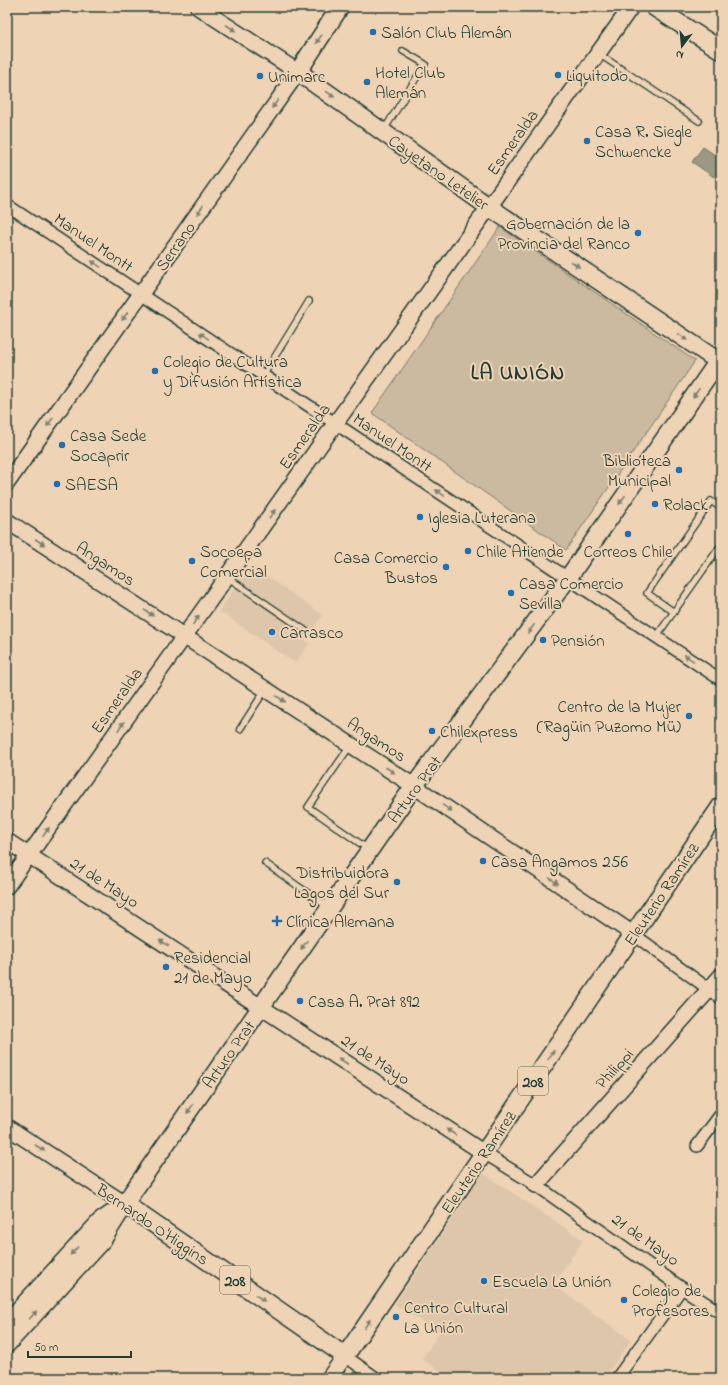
<svg xmlns="http://www.w3.org/2000/svg" width="728" height="1385" font-family="'Indie Flower',sans-serif">
  <style>
    .built { fill: #ddc6aa }
    .green { fill: #ccbaa0; stroke: #767c6a }
    .water { fill: #9c9882; stroke: #6a7463 }
    .lines { fill: none; stroke-linecap: round; stroke-linejoin: round }
    .lane-casing { stroke: #1f3d34; stroke-width: 8 }
    .street-casing { stroke: #1f3d34; stroke-width: 14 }
    .secondary-casing { stroke: #1f3d34; stroke-width: 18 }
    .primary-casing { stroke: #1f3d34; stroke-width: 20 }
    .lane { stroke: #eed3b5; stroke-width: 5.5 }
    .street { stroke: #eed3b5; stroke-width: 11 }
    .secondary { stroke: #eed3b5; stroke-width: 15 }
    .primary { stroke: #eed3b5; stroke-width: 17 }
    .oneway { fill: #7c806e }
    .poi-dot { fill: #1f6fb2; stroke: #eed3b5; stroke-width: 1.5 }
    .labels { text-anchor: middle; stroke-width: 4; stroke-linejoin: round; paint-order: stroke }
    .shield { fill: #eed3b5; stroke: #5d6a5b; stroke-width: 1 }
    .shield-label { font-size: 16px; font-weight: bold; fill: #1f3d34 }
    .poi-label { font-size: 17px; fill: #1f3d34; stroke: #eed3b5; text-anchor: start }
    .street-label { font-size: 17px; fill: #1f3d34; stroke: #eed3b5 }
    .district-label { font-size: 21px; font-weight: bold; letter-spacing: 1px; fill: #1f3d34; stroke: #eed3b5 }
  </style>
  <rect width="100%" height="100%" fill="#eed3b5"/>
  <filter id="ink" filterUnits="userSpaceOnUse"><feTurbulence type="fractalNoise" baseFrequency=".025" numOctaves="2"/><feDisplacementMap in="SourceGraphic" scale="8" xChannelSelector="R" yChannelSelector="G"/><feConvolveMatrix kernelMatrix="1 2 1 2 8 2 1 2 1" color-interpolation-filters="sRGB"/></filter>
  <g filter="url(#ink)">
    <!-- built -->
    <g class="built">
      <path d="M 251,565 L 323,615 L 305,640 L 309,644 L 295,663 L 219,611 Z"/>
      <path d="M 483,1173 L 583,1240 L 553,1285 L 631,1340 L 604,1378 L 451,1378 L 422,1359 L 439,1333 L 395,1304 Z"/>
    </g>
    <!-- green -->
    <path class="green" d="M 500,227 L 695,361 L 566,550 L 372,413 Z"/>
    <!-- water -->
    <path class="water" d="M 703,147 L 721,159 L 721,167 L 714,177 L 692,162 Z"/>
    <g class="lines">
      <!-- lane casing -->
      <g class="lane-casing">
        <g id="lane">
          <path d="M 599,54 L 699,121"/>
          <path d="M 384,130 L 425,64 L 403,51"/>
          <path d="M 263,376 L 309,301"/>
          <path d="M 227,577 L 306,631"/>
          <path d="M 674,612 L 647,593 L 711,501 L 721,508"/>
          <path d="M 656,637 L 721,545"/>
          <path d="M 240,729 L 265,690"/>
          <path d="M 350,746 L 308,807 L 368,849"/>
          <path d="M 265,863 L 328,907"/>
        </g>
      </g>
      <!-- street casing -->
      <g class="street-casing">
        <g id="street">
          <path d="M 7,205 L 721,680"/>
          <path d="M 633,934 L 721,998"/>
          <path d="M 697,1146 L 721,1114"/>
          <path d="M 484,1153 L 536,1185 L 682,1288 L 721,1313"/>
          <path d="M 345,1356 L 376,1378"/>
          <path d="M 617,1378 L 682,1288"/>
        </g>
      </g>
      <!-- secondary casing -->
      <g class="secondary-casing">
        <g id="secondary">
          <path d="M 7,483 L 298,72 L 198,7"/>
          <path d="M 7,521 L 414,786 L 633,934"/>
          <path d="M 7,841 L 484,1153"/>
          <path d="M 7,886 L 631,7"/>
          <path d="M 7,1127 L 125,1204"/>
          <path d="M 536,1185 L 721,976"/>
          <path d="M 329,1378 L 345,1356"/>
        </g>
      </g>
      <!-- primary casing -->
      <g class="primary-casing">
        <g id="primary">
          <path d="M 340,7 L 298,72 L 489,207 L 721,363"/>
          <path d="M 654,7 L 721,50"/>
          <path d="M 125,1204 L 345,1356 L 721,806"/>
          <path d="M 7,1323 L 100,1222 L 117,1210"/>
          <path d="M 7,1344 L 103,1239 L 132,1193 L 414,786 L 568,578 L 721,357"/>
        </g>
      </g>
      <!-- lane -->
      <use href="#lane" class="lane"/>
      <!-- street -->
      <use href="#street" class="street"/>
      <!-- secondary -->
      <use href="#secondary" class="secondary"/>
      <!-- primary -->
      <use href="#primary" class="primary"/>
    </g>
    <!-- one-way arrows -->
    <defs><path id="oneway-solid" d="M-6-.8H1V-3.2L6.5 0L1 3.2V.8H-6Z"/></defs>
    <g class="oneway">
      <use href="#oneway-solid" transform="translate(231 28) rotate(33)"/>
      <use href="#oneway-solid" transform="translate(319 39) rotate(123)"/>
      <use href="#oneway-solid" transform="translate(330 94) rotate(35)"/>
      <use href="#oneway-solid" transform="translate(275 104) rotate(125)"/>
      <use href="#oneway-solid" transform="translate(200 210) rotate(125)"/>
      <use href="#oneway-solid" transform="translate(96 264) rotate(-146)"/>
      <use href="#oneway-solid" transform="translate(575 264) rotate(34)"/>
      <use href="#oneway-solid" transform="translate(125 316) rotate(125)"/>
      <use href="#oneway-solid" transform="translate(204 336) rotate(-146)"/>
      <use href="#oneway-solid" transform="translate(683 337) rotate(34)"/>
      <use href="#oneway-solid" transform="translate(696 393) rotate(125)"/>
      <use href="#oneway-solid" transform="translate(50 422) rotate(125)"/>
      <use href="#oneway-solid" transform="translate(440 493) rotate(-146)"/>
      <use href="#oneway-solid" transform="translate(622 500) rotate(125)"/>
      <use href="#oneway-solid" transform="translate(272 514) rotate(-55)"/>
      <use href="#oneway-solid" transform="translate(40 542) rotate(33)"/>
      <use href="#oneway-solid" transform="translate(149 613) rotate(33)"/>
      <use href="#oneway-solid" transform="translate(196 620) rotate(-55)"/>
      <use href="#oneway-solid" transform="translate(531 629) rotate(126)"/>
      <use href="#oneway-solid" transform="translate(689 658) rotate(-146)"/>
      <use href="#oneway-solid" transform="translate(281 699) rotate(33)"/>
      <use href="#oneway-solid" transform="translate(121 726) rotate(-55)"/>
      <use href="#oneway-solid" transform="translate(390 770) rotate(33)"/>
      <use href="#oneway-solid" transform="translate(447 808) rotate(34)"/>
      <use href="#oneway-solid" transform="translate(46 832) rotate(-55)"/>
      <use href="#oneway-solid" transform="translate(554 881) rotate(34)"/>
      <use href="#oneway-solid" transform="translate(164 943) rotate(-147)"/>
      <use href="#oneway-solid" transform="translate(304 945) rotate(125)"/>
      <use href="#oneway-solid" transform="translate(551 1055) rotate(-56)"/>
      <use href="#oneway-solid" transform="translate(343 1061) rotate(-147)"/>
      <use href="#oneway-solid" transform="translate(190 1109) rotate(125)"/>
      <use href="#oneway-solid" transform="translate(451 1132) rotate(-147)"/>
      <use href="#oneway-solid" transform="translate(40 1148) rotate(33)"/>
      <use href="#oneway-solid" transform="translate(74 1251) rotate(133)"/>
      <use href="#oneway-solid" transform="translate(260 1298) rotate(35)"/>
      <use href="#oneway-solid" transform="translate(33 1315) rotate(-47)"/>
      <use href="#oneway-solid" transform="translate(367 1324) rotate(-56)"/>
    </g>
  </g>
  <!-- markers -->
  <g class="poi-dot">
    <circle cx="373" cy="32" r="4"/>
    <circle cx="558" cy="75" r="4"/>
    <circle cx="260" cy="76" r="4"/>
    <circle cx="367" cy="82" r="4"/>
    <circle cx="587" cy="141" r="4"/>
    <circle cx="638" cy="233" r="4"/>
    <circle cx="155" cy="371" r="4"/>
    <circle cx="62" cy="445" r="4"/>
    <circle cx="679" cy="470" r="4"/>
    <circle cx="57" cy="484" r="4"/>
    <circle cx="655" cy="504" r="4"/>
    <circle cx="420" cy="517" r="4"/>
    <circle cx="628" cy="534" r="4"/>
    <circle cx="468" cy="551" r="4"/>
    <circle cx="192" cy="561" r="4"/>
    <circle cx="446" cy="567" r="4"/>
    <circle cx="511" cy="593" r="4"/>
    <circle cx="272" cy="632" r="4"/>
    <circle cx="543" cy="640" r="4"/>
    <circle cx="689" cy="716" r="4"/>
    <circle cx="432" cy="731" r="4"/>
    <circle cx="483" cy="861" r="4"/>
    <circle cx="397" cy="882" r="4"/>
    <path d="M275 915h4v4h4v4h-4v4h-4v-4h-4v-4h4z"/>
    <circle cx="166" cy="967" r="4"/>
    <circle cx="300" cy="1001" r="4"/>
    <circle cx="484" cy="1281" r="4"/>
    <circle cx="624" cy="1300" r="4"/>
    <circle cx="396" cy="1317" r="4"/>
  </g>
  <g class="labels">
    <!-- shield labels -->
    <g class="shield">
      <rect x="518" y="1067" width="30" height="28" rx="3"/>
      <rect x="220" y="1266" width="30" height="28" rx="3"/>
    </g>
    <g class="shield-label">
      <text x="533" y="1087">208</text>
      <text x="235" y="1286">208</text>
    </g>
    <!-- poi labels -->
    <g class="poi-label">
      <text x="381" y="38">Salón Club Alemán</text>
      <text x="375" y="78">Hotel Club<tspan x="375" dy="20">Alemán</tspan></text>
      <text x="566" y="81">Liquitodo</text>
      <text x="268" y="82">Unimarc</text>
      <text x="595" y="137">Casa R. Siegle<tspan x="595" dy="20">Schwencke</tspan></text>
      <text x="630" y="229" text-anchor="end">Gobernación de la<tspan x="630" dy="20">Provincia del Ranco</tspan></text>
      <text x="163" y="367">Colegio de Cultura<tspan x="163" dy="20">y Difusión Artística</tspan></text>
      <text x="70" y="441">Casa Sede<tspan x="70" dy="20">Socaprir</tspan></text>
      <text x="671" y="466" text-anchor="end">Biblioteca<tspan x="671" dy="20">Municipal</tspan></text>
      <text x="65" y="490">SAESA</text>
      <text x="663" y="510">Rolack</text>
      <text x="428" y="523">Iglesia Luterana</text>
      <text x="200" y="557">Socoepa<tspan x="200" dy="20">Comercial</tspan></text>
      <text x="476" y="557">Chile Atiende</text>
      <text x="628" y="557" text-anchor="middle">Correos Chile</text>
      <text x="438" y="563" text-anchor="end">Casa Comercio<tspan x="438" dy="20">Bustos</tspan></text>
      <text x="519" y="589">Casa Comercio<tspan x="519" dy="20">Sevilla</tspan></text>
      <text x="280" y="638">Carrasco</text>
      <text x="551" y="646">Pensión</text>
      <text x="681" y="712" text-anchor="end">Centro de la Mujer<tspan x="681" dy="20">(Ragüin Puzomo Mü)</tspan></text>
      <text x="440" y="737">Chilexpress</text>
      <text x="491" y="867">Casa Angamos 256</text>
      <text x="389" y="878" text-anchor="end">Distribuidora<tspan x="389" dy="20">Lagos del Sur</tspan></text>
      <text x="286" y="927">Clínica Alemana</text>
      <text x="174" y="963">Residencial<tspan x="174" dy="20">21 de Mayo</tspan></text>
      <text x="308" y="1007">Casa A. Prat 892</text>
      <text x="492" y="1287">Escuela La Unión</text>
      <text x="632" y="1296">Colegio de<tspan x="632" dy="20">Profesores</tspan></text>
      <text x="404" y="1313">Centro Cultural<tspan x="404" dy="20">La Unión</tspan></text>
    </g>
    <!-- street labels -->
    <g class="street-label">
      <text transform="translate(512 142) rotate(-55)" y="6">Esmeralda</text>
      <text transform="translate(439 172) rotate(35)" y="6">Cayetano Letelier</text>
      <text transform="translate(94 242) rotate(34)" y="6">Manuel Montt</text>
      <text transform="translate(175 246) rotate(-55)" y="6">Serrano</text>
      <text transform="translate(304 436) rotate(-55)" y="6">Esmeralda</text>
      <text transform="translate(393 442) rotate(34)" y="6">Manuel Montt</text>
      <text transform="translate(106 563) rotate(33)" y="6">Angamos</text>
      <text transform="translate(116 700) rotate(-55)" y="6">Esmeralda</text>
      <text transform="translate(377 739) rotate(33)" y="6">Angamos</text>
      <text transform="translate(414 789) rotate(-54)" y="6">Arturo Prat</text>
      <text transform="translate(105 882) rotate(33)" y="6">21 de Mayo</text>
      <text transform="translate(661 894) rotate(-56)" y="6">Eleuterio Ramírez</text>
      <text transform="translate(228 1054) rotate(-55)" y="6">Arturo Prat</text>
      <text transform="translate(376 1059) rotate(33)" y="6">21 de Mayo</text>
      <text transform="translate(614 1068) rotate(-48)" y="6">Philippi</text>
      <text transform="translate(478 1162) rotate(-56)" y="6">Eleuterio Ramírez</text>
      <text transform="translate(153 1224) rotate(34)" y="6">Bernardo O'Higgins</text>
      <text transform="translate(646 1239) rotate(35)" y="6">21 de Mayo</text>
    </g>
    <!-- district labels -->
    <g class="district-label">
      <text x="518" y="379">LA UNIÓN</text>
    </g>
  </g>
  <!-- margin -->
  <rect width="728" height="1385" fill="none" stroke="#eed3b5" stroke-width="24"/>
  <rect x="12" y="12" width="704" height="1361" fill="none" stroke="#1f3d34" stroke-width="1.5" filter="url(#ink)"/>
  <!-- north arrow -->
  <g transform="translate(682 46) rotate(196)" stroke="#eed3b5" stroke-width="3" paint-order="stroke">
  <path d="M0-3L7 15L0 10L-7 15Z" fill="#1f3d34"/>
  <text y="-6" font-size="11" font-weight="bold" text-anchor="middle" fill="#1f3d34">N</text>
  </g>
  <!-- scale -->
  <path d="M28 1351v6h103v-6" fill="none" stroke="#1f3d34" stroke-width="2"/>
  <text x="34" y="1351" font-size="12" fill="#1f3d34" stroke="#eed3b5" stroke-width="3" paint-order="stroke">50 m</text>
</svg>
